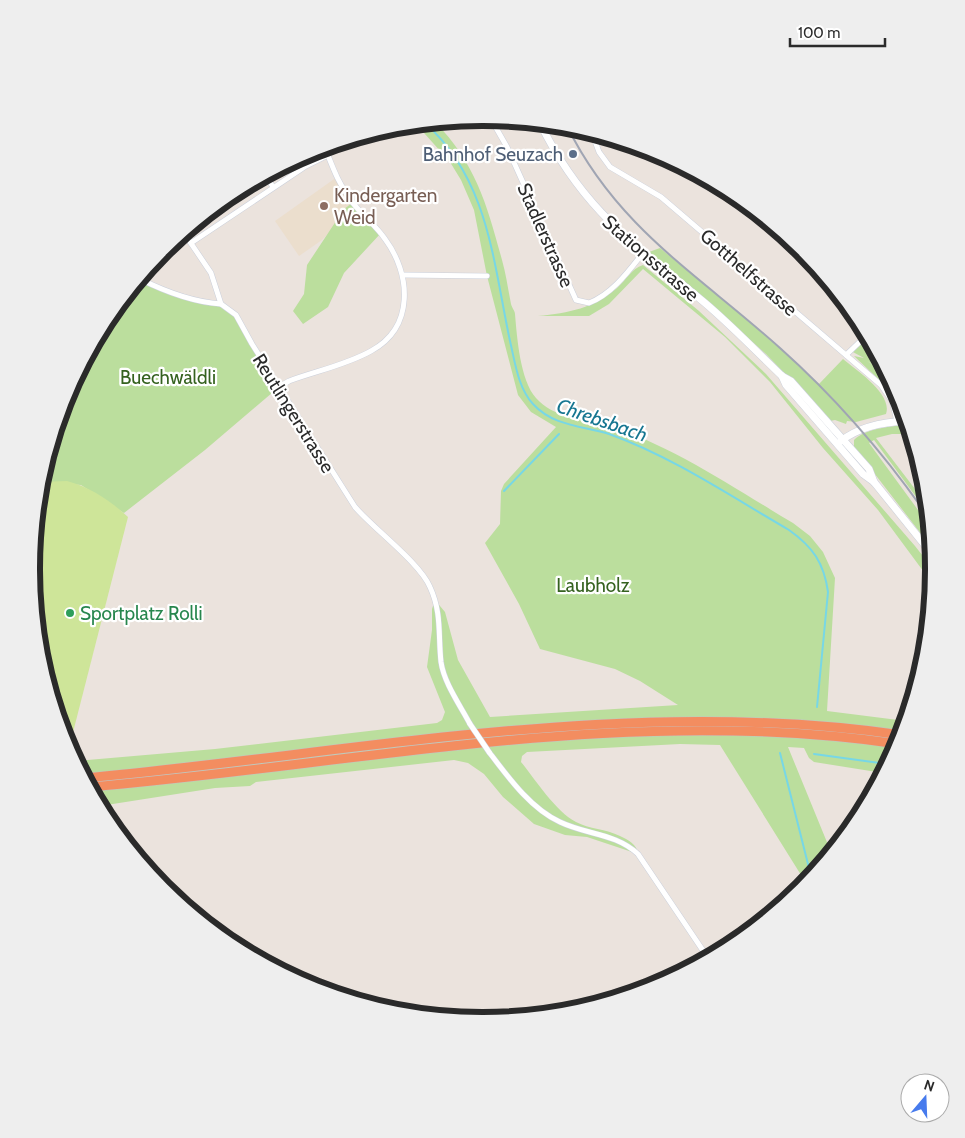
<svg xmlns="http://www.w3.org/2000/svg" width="965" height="1138" font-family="Cabin,sans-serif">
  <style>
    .education { fill: #ebdecd }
    .green { fill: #bbde9d }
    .pitch { fill: #cee599 }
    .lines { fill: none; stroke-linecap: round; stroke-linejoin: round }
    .stream { stroke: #77d7e6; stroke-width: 2 }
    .street-casing { stroke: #cbd0db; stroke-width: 6 }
    .secondary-casing { stroke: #cbd0db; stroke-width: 8 }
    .highway-casing { stroke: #c3c3c3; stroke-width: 10 }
    .street { stroke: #fff; stroke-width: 5 }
    .secondary { stroke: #fff; stroke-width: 7 }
    .highway { stroke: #f38d60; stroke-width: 9 }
    .rail { stroke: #a0a5b3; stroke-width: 2 }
    .street-bridge-casing { stroke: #cbd0db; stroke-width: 6; stroke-linecap: butt }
    .street-bridge { stroke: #fff; stroke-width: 5 }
    .service-dot { fill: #5c6f8a; stroke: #fff; stroke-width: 2 }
    .education-dot { fill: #8d6e63; stroke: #fff; stroke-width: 2 }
    .leisure-dot { fill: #2e9e5b; stroke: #fff; stroke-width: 2 }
    .labels { text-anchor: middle; stroke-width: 4.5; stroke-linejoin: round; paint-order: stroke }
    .service-label { font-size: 19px; fill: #4e5e75; stroke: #fff; text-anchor: end }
    .education-label { font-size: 19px; fill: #785e54; stroke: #fff; text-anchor: start }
    .street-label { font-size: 19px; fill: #2a2a2a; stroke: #fff }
    .park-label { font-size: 19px; fill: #35621f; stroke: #fff }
    .leisure-label { font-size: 19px; fill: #27864d; stroke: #fff; text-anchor: start }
    .water-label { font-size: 20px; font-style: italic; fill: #167691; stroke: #fff }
    .rim { fill: none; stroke: #2a2a2a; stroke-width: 6 }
  </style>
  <rect width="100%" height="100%" fill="#ebe3dd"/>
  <!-- education -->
  <path class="education" d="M 337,177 L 352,203 L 344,209 L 334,227 L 322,240 L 299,256 L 275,221 Z"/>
  <!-- green -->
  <g class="green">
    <path d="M 435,122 C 476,164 487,205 502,260 C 506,274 508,289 511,304 C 512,308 515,311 515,314 C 517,337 520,380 536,398 C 552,417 582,419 605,425 C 669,443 735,489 793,523 L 810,536 L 823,552 L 835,578 L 827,711 L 906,721 L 899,742 L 883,773 L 814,762 L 809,758 L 804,748 L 788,747 L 831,852 L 806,883 L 720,745 L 680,744 L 527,752 L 522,756 L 521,762 C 535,779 556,812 576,822 C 589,829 606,829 620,836 C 628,840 637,844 638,854 L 587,837 L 565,835 L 534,824 L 503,797 L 484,774 L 468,763 L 454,760 L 256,782 L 250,786 L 215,788 L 100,806 L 76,761 L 215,749 L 437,723 L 442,720 L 445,712 L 427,667 L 432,630 L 432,609 L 435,600 L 445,612 L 458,660 L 490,717 L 678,705 L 640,681 L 615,669 L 540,649 L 519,604 L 485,543 L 500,524 L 501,491 L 504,484 L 556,427 L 531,412 L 518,395 L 487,276 L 474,210 L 461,180 L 450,162 L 416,124 Z"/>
    <path d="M 352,203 L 381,233 L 344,273 L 328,307 L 303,324 L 293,311 L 304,294 L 307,265 L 344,209 Z"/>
    <path d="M 660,248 L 768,337 L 819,384 L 843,359 C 856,370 893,394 886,414 L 856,422 L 847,421 L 846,424 L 835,420 L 830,421 L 766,354 L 649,252 Z"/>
    <path d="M 643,265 L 699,311 L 766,374 L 915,546 L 934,570 L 932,583 L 878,510 L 823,448 L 770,382 L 725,337 L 643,269 L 609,304 L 589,316 L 538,316 C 569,313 594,308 617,288 C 627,279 631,269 643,265 Z"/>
    <path d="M 140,279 L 175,295 L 221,304 L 230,309 L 279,387 L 205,450 L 124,513 L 81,485 L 40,482 L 66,396 L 107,318 Z"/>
    <path d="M 867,335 L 882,364 L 880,368 L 867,361 C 889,375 896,386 904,411 L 892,392 L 854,356 L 864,358 L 851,351 Z"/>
    <path d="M 908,425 L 911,434 L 892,434 L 876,438 L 928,506 L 928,513 L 874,440 L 869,443 L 929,525 L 932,548 L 854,447 L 854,440 C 866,428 892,426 908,425 Z"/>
  </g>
  <!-- pitch -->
  <path class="pitch" d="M 67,481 C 90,487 111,501 128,517 L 69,748 L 40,657 L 31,569 L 40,482 Z"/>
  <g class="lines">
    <!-- stream -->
    <g class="stream">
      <path d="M 425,123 C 489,180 493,262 510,341 C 515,362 518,388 533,404 C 553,426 582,426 609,434 C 671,456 732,497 789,530 C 813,547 824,563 828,592 L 817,707"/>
      <path d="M 504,491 L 559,434"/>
      <path d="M 780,753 L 811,876"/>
      <path d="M 814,754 L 887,764"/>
    </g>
    <!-- street casing -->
    <g class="street-casing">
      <g id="street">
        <path d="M 491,119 L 507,147 L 576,300 L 589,303 C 612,294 628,272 643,253"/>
        <path d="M 592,133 L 599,152 L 610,167 L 661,197 L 881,385 L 892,401 L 897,421"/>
        <path d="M 266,176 L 273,187"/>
        <path d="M 184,233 L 211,273 L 221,304 L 236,315 L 252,344 L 355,507 C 374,529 420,563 430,587 C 442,613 438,635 441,662 C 444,683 460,705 470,724"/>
        <path d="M 191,243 L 306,166 L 328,155"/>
        <path d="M 403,275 L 487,276"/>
        <path d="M 140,279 C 166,292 192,302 221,304"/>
        <path d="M 846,355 L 867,335"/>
        <path d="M 279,387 L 289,381 C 316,371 346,365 371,351 C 415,327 411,274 385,239 C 375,224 360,214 350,199 C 338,183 332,165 325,148"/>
        <path d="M 489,752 C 508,777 531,809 560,822 C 587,835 615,833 638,854 L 708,958"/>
      </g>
    </g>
    <!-- secondary casing -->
    <g class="secondary-casing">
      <g id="secondary">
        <path d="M 540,123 C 582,209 634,244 705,303 C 732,326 757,352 782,376 L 791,381 L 869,469 L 874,482"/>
        <path d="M 782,376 L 786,385 L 863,474 L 874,482 L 932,554"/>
        <path d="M 841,441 C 860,426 884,422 907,421"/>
      </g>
    </g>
    <!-- highway casing -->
    <g class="highway-casing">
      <g id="highway">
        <path d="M 85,778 C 357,753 628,695 902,735"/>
        <path d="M 90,787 C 359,764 627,704 898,744"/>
      </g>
    </g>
    <!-- street -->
    <use href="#street" class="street"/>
    <!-- secondary -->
    <use href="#secondary" class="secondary"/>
    <!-- highway -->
    <use href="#highway" class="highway"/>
    <!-- rail -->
    <path class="rail" d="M 567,126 C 617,228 699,275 780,348 C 836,398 886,456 929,518"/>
    <!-- street-bridge casing -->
    <g class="street-bridge-casing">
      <path id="street-bridge" d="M 470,724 L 489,752"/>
    </g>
    <!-- street-bridge -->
    <use href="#street-bridge" class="street-bridge"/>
  </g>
  <!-- markers -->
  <circle class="service-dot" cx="573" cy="154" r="5"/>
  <circle class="education-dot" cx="324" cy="206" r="5"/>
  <circle class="leisure-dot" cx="70" cy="613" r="5"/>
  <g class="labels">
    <!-- service labels -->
    <g class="service-label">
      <text x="563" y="161">Bahnhof Seuzach</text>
    </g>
    <!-- education labels -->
    <g class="education-label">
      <text x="334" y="202">Kindergarten<tspan x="334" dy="22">Weid</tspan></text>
    </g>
    <!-- street labels -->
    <g class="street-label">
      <text transform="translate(546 235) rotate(66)" y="7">Stadlerstrasse</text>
      <text transform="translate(651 258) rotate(41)" y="7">Stationsstrasse</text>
      <text transform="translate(749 272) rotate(41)" y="7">Gotthelfstrasse</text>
      <text transform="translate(294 413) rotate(58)" y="7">Reutlingerstrasse</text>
    </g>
    <!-- park labels -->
    <g class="park-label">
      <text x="168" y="384">Buechwäldli</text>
      <text x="593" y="592">Laubholz</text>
    </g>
    <!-- leisure labels -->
    <g class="leisure-label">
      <text x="80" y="620">Sportplatz Rolli</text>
    </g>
    <!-- water labels -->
    <g class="water-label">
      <text transform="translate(602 420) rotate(19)" y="7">Chrebsbach</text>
    </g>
  </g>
  <!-- crop -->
  <path d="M0 0H965V1138H0ZM482 126H483A442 442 0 0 1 925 568V570A442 442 0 0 1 483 1012H482A442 442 0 0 1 40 570V568A442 442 0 0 1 482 126Z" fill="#eee" fill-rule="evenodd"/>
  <path class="rim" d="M482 126H483A442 442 0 0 1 925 568V570A442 442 0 0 1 483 1012H482A442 442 0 0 1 40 570V568A442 442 0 0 1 482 126Z"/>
  <!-- north arrow -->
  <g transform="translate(925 1098) rotate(19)"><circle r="24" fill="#ffffff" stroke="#aaaaaa"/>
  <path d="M0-4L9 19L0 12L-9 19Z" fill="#477bed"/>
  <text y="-8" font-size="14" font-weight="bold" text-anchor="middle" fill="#2a2a2a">N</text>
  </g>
  <!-- scale -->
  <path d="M790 38v8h95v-8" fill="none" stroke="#2a2a2a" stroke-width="2.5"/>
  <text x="798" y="38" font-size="15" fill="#2a2a2a" stroke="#ffffff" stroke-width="4" paint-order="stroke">100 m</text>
</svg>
